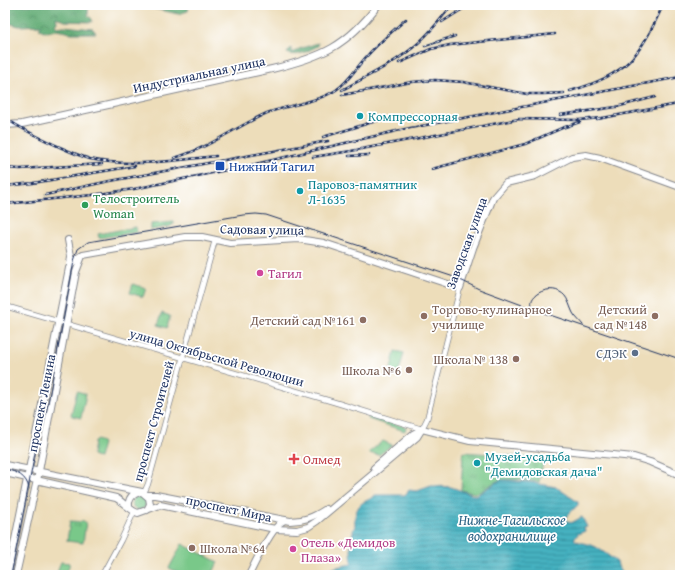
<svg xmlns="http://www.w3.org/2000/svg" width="685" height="580" font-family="'Gentium Book Plus',serif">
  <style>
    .grass { fill: #79c889; stroke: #4a7c74 }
    .forest { fill: url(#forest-crowns); stroke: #3e6e6a }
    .park { fill: url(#park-tufts); stroke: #4a7c74 }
    .water { fill: url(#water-rules); stroke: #30708f }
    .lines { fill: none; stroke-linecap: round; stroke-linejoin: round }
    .minor-casing { stroke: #84868c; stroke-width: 6 }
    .major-casing { stroke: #84868c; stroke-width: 8 }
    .minor { stroke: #fff; stroke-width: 4.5 }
    .major { stroke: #fff; stroke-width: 6 }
    .tram { stroke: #1b2f5e; stroke-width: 1 }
    .rail-casing { stroke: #1b2f5e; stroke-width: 2.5 }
    .rail { stroke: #fff; stroke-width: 1; stroke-dasharray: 3; stroke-linecap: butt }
    .culture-dot { fill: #0f9aa8; stroke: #fff; stroke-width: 1.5 }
    .transit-dot { fill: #1a4fb4; stroke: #fff; stroke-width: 1.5 }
    .leisure-dot { fill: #2e9e5b; stroke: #fff; stroke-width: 1.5 }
    .hotel-dot { fill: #d1479c; stroke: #fff; stroke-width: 1.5 }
    .education-dot { fill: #8d6e63; stroke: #fff; stroke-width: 1.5 }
    .service-dot { fill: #5c6f8a; stroke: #fff; stroke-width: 1.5 }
    .health-dot { fill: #e0444e; stroke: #fff; stroke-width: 1.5 }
    .labels { text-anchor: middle; stroke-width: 3.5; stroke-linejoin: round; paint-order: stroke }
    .street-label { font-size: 13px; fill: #1b2f5e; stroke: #fff }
    .culture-label { font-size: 13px; fill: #0d838f; stroke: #fff; text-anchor: start }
    .transit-label { font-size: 13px; fill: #164399; stroke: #fff; text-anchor: start }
    .leisure-label { font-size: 13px; fill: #27864d; stroke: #fff; text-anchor: start }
    .hotel-label { font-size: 13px; fill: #b23c85; stroke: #fff; text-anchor: start }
    .education-label { font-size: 13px; fill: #785e54; stroke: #fff; text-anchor: end }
    .service-label { font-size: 13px; fill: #4e5e75; stroke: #fff; text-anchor: end }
    .health-label { font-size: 13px; fill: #be3a42; stroke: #fff; text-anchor: start }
    .water-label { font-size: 14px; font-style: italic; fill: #2b6385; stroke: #fff }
  </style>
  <defs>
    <pattern id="forest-crowns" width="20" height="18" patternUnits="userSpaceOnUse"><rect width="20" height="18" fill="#62ac75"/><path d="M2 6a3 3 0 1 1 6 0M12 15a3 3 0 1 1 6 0" fill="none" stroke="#508c63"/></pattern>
    <pattern id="park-tufts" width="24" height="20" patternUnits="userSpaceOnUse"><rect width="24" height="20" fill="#79c889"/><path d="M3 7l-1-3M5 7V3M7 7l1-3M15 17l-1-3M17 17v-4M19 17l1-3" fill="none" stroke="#62a373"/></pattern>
    <pattern id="water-rules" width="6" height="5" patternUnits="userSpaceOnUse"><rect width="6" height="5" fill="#44b1c0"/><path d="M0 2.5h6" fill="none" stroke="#38909f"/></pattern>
  </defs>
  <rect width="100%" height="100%" fill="#fff"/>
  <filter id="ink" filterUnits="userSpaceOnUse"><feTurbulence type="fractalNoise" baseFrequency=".025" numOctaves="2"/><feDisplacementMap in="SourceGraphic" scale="8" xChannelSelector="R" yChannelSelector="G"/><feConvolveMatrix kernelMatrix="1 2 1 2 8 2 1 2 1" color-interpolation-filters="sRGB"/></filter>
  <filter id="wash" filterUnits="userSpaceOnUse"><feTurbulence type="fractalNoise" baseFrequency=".012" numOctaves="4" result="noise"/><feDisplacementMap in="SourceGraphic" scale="16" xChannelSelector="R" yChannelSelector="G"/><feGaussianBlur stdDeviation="0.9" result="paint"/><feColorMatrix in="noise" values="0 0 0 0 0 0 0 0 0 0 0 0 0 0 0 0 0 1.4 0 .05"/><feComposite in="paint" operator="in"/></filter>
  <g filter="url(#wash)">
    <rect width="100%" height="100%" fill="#edddba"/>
    <!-- grass -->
    <g class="grass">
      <path d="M 174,222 L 174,224 L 171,225 L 171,226 L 151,230 L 151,224 Z"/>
      <path d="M 136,227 L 137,232 L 99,238 L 98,234 Z"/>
      <path d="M 133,284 L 146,288 L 143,297 L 130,293 Z"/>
      <path d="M 395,351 L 404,353 L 398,376 L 390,373 Z"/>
      <path d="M 77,391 L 86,394 L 81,418 L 72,416 L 71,415 Z"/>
      <path d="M 369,416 L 406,427 L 405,431 L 368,419 Z"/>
      <path d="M 97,440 L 102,442 L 103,443 L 99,458 L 94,457 L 92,455 L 94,442 Z"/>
      <path d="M 383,441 L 392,445 L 379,455 L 368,453 Z"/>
      <circle cx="139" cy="503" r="7"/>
      <path d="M 182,544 L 218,562 L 212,575 L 183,575 L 169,568 Z"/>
    </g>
    <!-- forest -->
    <g class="forest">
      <path d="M 17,5 L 92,5 L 88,10 L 88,15 L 92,19 L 92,22 L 65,21 L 56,17 L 57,22 L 55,25 L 57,27 L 64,26 L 93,29 L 96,33 L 72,33 L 56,30 L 47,32 L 39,29 L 41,25 L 19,26 L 5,22 L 5,9 Z"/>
      <path d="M 138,5 L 189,5 L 188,11 L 178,14 Z"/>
      <path d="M 318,43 L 318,46 C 309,50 297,58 287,53 L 291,48 L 293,53 L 299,49 Z"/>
    </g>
    <!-- park -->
    <g class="park">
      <path d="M 162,313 L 170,316 L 167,328 L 158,325 Z"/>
      <path d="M 464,452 L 544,458 L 539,482 C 527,480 512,478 501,480 C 493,481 481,493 476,493 C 471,493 465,491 461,490 L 463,455 Z"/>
      <path d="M 70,521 L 86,522 L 83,543 L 67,541 Z"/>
      <path d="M 61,562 L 70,563 L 66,575 L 58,575 L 58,569 Z"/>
    </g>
    <!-- water -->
    <path class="water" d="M 502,480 L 529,482 L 556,487 L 578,502 L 578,505 L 566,517 L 566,520 L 571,523 L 582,517 L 587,527 L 584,528 L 585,531 L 578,534 L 574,539 C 580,544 589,543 596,547 C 603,551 610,557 617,562 L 618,566 L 625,575 L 318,575 L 336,567 L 352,564 C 351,554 350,543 353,532 C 353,530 354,529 355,526 C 355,520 354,515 358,508 C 362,500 370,501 375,495 L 405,495 L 409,490 L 417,491 L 431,486 L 438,486 L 451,487 L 473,495 L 477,495 L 497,482 Z"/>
  </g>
  <g filter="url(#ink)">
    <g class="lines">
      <!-- minor casing -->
      <g class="minor-casing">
        <g id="minor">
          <path d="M 5,306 L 334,402 L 422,429 L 427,419 L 460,288"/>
          <path d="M 144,493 L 148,484 L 215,240"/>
          <path d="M 102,575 L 121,540 L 134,512"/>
        </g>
      </g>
      <!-- major casing -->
      <g class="major-casing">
        <g id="major">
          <path d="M 5,125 L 22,124 L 272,69 C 322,57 347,46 378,5"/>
          <path d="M 68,240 L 71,256 L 70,264"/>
          <path d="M 422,429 L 470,441 L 634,457 L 650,462 L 680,475"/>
          <path d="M 5,465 L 142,492 L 149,498 L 150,504 L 147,510"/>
          <path d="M 374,468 L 413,434 L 421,430"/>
          <path d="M 5,473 L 116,498 C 123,502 131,511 138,513 L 160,505 L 275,529 L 297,530 L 308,527 L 317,521 L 417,437 L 422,429"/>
          <path d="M 147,495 L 156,495 L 290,521 C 304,521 314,517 326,509"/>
          <path d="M 129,507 C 128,499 132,494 140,492"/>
          <path d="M 8,575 L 69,268 L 75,260 L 83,255 L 185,237 L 202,237 L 230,243 L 298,239 L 324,243 L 460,288 L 473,248 L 493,198 L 506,183 L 535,176 L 572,157 L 586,155 L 600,158 L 680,187"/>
          <path d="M 16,575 L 39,471 L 76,272 L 82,256"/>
          <path d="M 249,575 C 255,563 273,524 285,520"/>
        </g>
      </g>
      <!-- minor -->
      <use href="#minor" class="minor"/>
      <!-- major -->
      <use href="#major" class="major"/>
      <!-- tram -->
      <g class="tram">
        <path d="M 536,311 C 521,298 547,284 560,292 C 568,296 569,305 573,313 C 575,317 580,321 583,325"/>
        <path d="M 5,469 C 17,472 27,476 29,489"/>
        <path d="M 11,575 L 36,448 L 45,419 L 74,261 L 78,249 L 88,242 L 243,215 L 256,214 L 266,215 L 454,277 L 479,289 L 541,312 L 680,359"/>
      </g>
      <!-- rail casing -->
      <g class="rail-casing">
        <g id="rail">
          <path d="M 5,7 L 11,5"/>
          <path d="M 442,22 L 469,5"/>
          <path d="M 425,46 L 455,36"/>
          <path d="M 399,63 L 431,49 L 450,45 L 555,34"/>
          <path d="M 342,90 C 367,76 394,64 416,45 C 430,33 441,19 452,5"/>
          <path d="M 570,91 C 627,75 640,56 663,5"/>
          <path d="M 342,95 L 412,82 L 435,80 L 463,82 L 527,94 L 543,94 L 564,93"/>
          <path d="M 560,115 L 616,107 L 655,97"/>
          <path d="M 5,118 C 23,130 42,139 62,148 C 71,152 80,156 90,159 C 131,168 175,160 216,156"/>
          <path d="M 597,119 L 678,104"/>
          <path d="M 323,137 L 386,118"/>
          <path d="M 349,156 L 369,155"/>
          <path d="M 313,157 L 351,151 L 519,119 L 579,120 L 602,118"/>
          <path d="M 174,158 C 208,149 235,127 267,113 C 288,105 318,102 336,90 C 349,81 356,68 366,57 C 378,43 393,31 406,19"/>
          <path d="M 5,168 L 20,169 L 102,164"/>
          <path d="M 432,169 L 525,144 L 562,128 L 580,122"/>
          <path d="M 5,186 L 33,183 L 135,166"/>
          <path d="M 45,195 L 105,182 L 328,141"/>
          <path d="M 5,204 L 92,195 L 134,189 L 251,165 L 405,129 L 680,77"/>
        </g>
      </g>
      <!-- rail -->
      <use href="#rail" class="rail"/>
    </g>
  </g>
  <!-- markers -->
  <g class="culture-dot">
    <circle cx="360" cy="116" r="4"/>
    <circle cx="300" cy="191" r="4"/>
    <circle cx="477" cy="463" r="4"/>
  </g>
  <rect class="transit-dot" x="215" y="161" width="10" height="10" rx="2"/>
  <circle class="leisure-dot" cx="85" cy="205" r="4"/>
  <g class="hotel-dot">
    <circle cx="260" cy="273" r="4"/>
    <circle cx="293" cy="549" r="4"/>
  </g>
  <g class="education-dot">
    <circle cx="424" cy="316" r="4"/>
    <circle cx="655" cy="316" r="4"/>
    <circle cx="363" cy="320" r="4"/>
    <circle cx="516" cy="359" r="4"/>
    <circle cx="409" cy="370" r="4"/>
    <circle cx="192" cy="548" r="4"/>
  </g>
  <circle class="service-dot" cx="635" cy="353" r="4"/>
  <path class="health-dot" d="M292 453h4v4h4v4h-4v4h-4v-4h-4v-4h4z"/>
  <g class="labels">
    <!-- street labels -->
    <g class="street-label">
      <text transform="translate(199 74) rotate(-12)" y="5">Индустриальная улица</text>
      <text transform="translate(262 229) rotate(1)" y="5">Садовая улица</text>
      <text transform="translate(466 243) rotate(-70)" y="5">Заводская улица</text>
      <text transform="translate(217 357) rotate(16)" y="5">улица Октябрьской Революции</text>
      <text transform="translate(41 403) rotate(-79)" y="5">проспект Ленина</text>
      <text transform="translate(153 421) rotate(-75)" y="5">проспект Строителей</text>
      <text transform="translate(229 508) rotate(12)" y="5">проспект Мира</text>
    </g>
    <!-- culture labels -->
    <g class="culture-label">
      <text x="368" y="121">Компрессорная</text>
      <text x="308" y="189">Паровоз-памятник<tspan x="308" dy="15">Л-1635</tspan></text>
      <text x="485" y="461">Музей-усадьба<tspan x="485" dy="15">"Демидовская дача"</tspan></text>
    </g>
    <!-- transit labels -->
    <g class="transit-label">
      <text x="229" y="171">Нижний Тагил</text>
    </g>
    <!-- leisure labels -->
    <g class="leisure-label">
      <text x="93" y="203">Телостроитель<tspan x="93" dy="15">Woman</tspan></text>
    </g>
    <!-- hotel labels -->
    <g class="hotel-label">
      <text x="268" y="278">Тагил</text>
      <text x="301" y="547">Отель «Демидов<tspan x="301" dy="15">Плаза»</tspan></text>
    </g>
    <!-- education labels -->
    <g class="education-label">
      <text x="432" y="314" text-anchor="start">Торгово-кулинарное<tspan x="432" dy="15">училище</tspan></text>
      <text x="647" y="314">Детский<tspan x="647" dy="15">сад №148</tspan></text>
      <text x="355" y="325">Детский сад №161</text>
      <text x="508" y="364">Школа № 138</text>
      <text x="401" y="375">Школа №6</text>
      <text x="200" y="553" text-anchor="start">Школа №64</text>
    </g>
    <!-- service labels -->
    <g class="service-label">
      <text x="627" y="358">СДЭК</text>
    </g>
    <!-- health labels -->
    <g class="health-label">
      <text x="303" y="464">Олмед</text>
    </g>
    <!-- water labels -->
    <g class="water-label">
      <text x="512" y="525">Нижне-Тагильское<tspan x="512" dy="16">водохранилище</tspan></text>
    </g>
  </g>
  <!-- margin -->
  <rect width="685" height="580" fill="none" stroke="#fff" stroke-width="20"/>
</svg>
